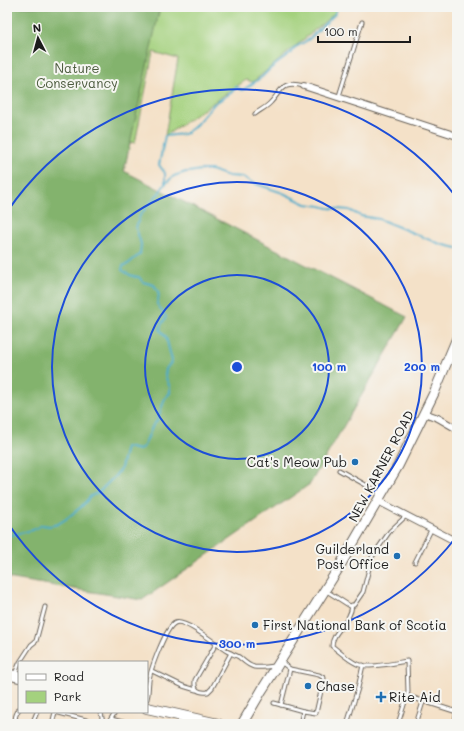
<svg xmlns="http://www.w3.org/2000/svg" width="464" height="731" font-family="Mali,sans-serif">
  <style>
    .green { fill: #a4d17e; stroke: #60764d }
    .forest { fill: #83b36d; stroke: #506844 }
    .lines { fill: none; stroke-linecap: round; stroke-linejoin: round }
    .stream { stroke: #4bacca; stroke-width: 2 }
    .service-casing { stroke: #686158; stroke-width: 5 }
    .minor-casing { stroke: #686158; stroke-width: 8 }
    .secondary-casing { stroke: #686158; stroke-width: 11 }
    .primary-casing { stroke: #686158; stroke-width: 12 }
    .service { stroke: #fff; stroke-width: 3 }
    .minor { stroke: #fff; stroke-width: 6 }
    .secondary { stroke: #fff; stroke-width: 9 }
    .primary { stroke: #fff; stroke-width: 10 }
    .ring { fill: none; stroke: #1d4ed8; stroke-width: 2 }
    .poi-dot { fill: #1f6fb2; stroke: #f6f6f2; stroke-width: 1.5 }
    .labels { text-anchor: middle; stroke-width: 4; stroke-linejoin: round; paint-order: stroke }
    .park-label { font-size: 13px; fill: #4c5b3e; stroke: #f6f6f2 }
    .poi-label { font-size: 13px; fill: #1c1c1c; stroke: #f6f6f2; text-anchor: start }
    .street-label { font-size: 13px; fill: #1c1c1c; stroke: #f6f6f2 }
    .centre { fill: #1d4ed8; stroke: #f6f6f2; stroke-width: 2 }
    .ring-label { font-size: 12px; text-anchor: middle; font-weight: bold; fill: #1d4ed8; stroke: #f6f6f2; stroke-width: 4; stroke-linejoin: round; paint-order: stroke }
  </style>
  <rect width="100%" height="100%" fill="#f6f6f2"/>
  <filter id="ink" filterUnits="userSpaceOnUse"><feTurbulence type="fractalNoise" baseFrequency=".025" numOctaves="2"/><feDisplacementMap in="SourceGraphic" scale="8" xChannelSelector="R" yChannelSelector="G"/><feConvolveMatrix kernelMatrix="1 2 1 2 8 2 1 2 1" color-interpolation-filters="sRGB"/></filter>
  <filter id="wash" filterUnits="userSpaceOnUse"><feTurbulence type="fractalNoise" baseFrequency=".012" numOctaves="4" result="noise"/><feDisplacementMap in="SourceGraphic" scale="16" xChannelSelector="R" yChannelSelector="G"/><feGaussianBlur stdDeviation="0.9" result="paint"/><feColorMatrix in="noise" values="0 0 0 0 0 0 0 0 0 0 0 0 0 0 0 0 0 1.4 0 .05"/><feComposite in="paint" operator="in"/></filter>
  <g filter="url(#wash)">
    <rect width="100%" height="100%" fill="#f4e1c8"/>
    <!-- green -->
    <path class="green" d="M 7,7 L 337,7 L 335,13 L 253,82 L 246,80 L 165,136 L 178,59 L 153,52 L 135,143 L 124,141 Z"/>
    <!-- forest -->
    <path class="forest" d="M 7,7 L 160,7 L 124,171 L 407,317 L 310,484 L 142,600 L 7,578 Z"/>
    <g class="lines">
      <!-- stream -->
      <g class="stream">
        <path d="M 165,184 L 174,176 L 186,172 L 189,172 L 201,170 L 211,170 L 228,176 L 243,177 L 253,183 L 283,193 L 306,204 L 321,206 L 328,208 L 349,210 L 361,216 L 379,219 L 440,244 L 457,248"/>
        <path d="M 7,536 L 33,530 L 42,525 L 50,526 L 58,524 L 66,519 L 81,507 L 91,496 L 99,492 L 115,476 L 121,468 L 126,447 L 139,450 L 144,446 L 153,425 L 157,421 L 165,398 L 170,393 L 170,387 L 165,376 L 166,369 L 172,361 L 166,337 L 160,330 L 161,325 L 166,317 L 157,304 C 160,296 159,291 154,285 L 143,282 L 139,277 C 132,277 128,274 122,270 L 123,266 L 128,264 L 140,254 L 141,244 L 136,228 L 140,215 L 159,193 L 165,184 L 165,173 L 159,165 L 165,136 L 184,134 L 193,128 L 214,104 L 231,93 L 236,87 L 243,90 L 262,77 L 270,69 L 290,54 L 296,47 L 308,40 L 334,15 L 338,7"/>
      </g>
    </g>
  </g>
  <g filter="url(#ink)">
    <g class="lines">
      <!-- service casing -->
      <g class="service-casing">
        <g id="service">
          <path d="M 339,96 L 362,22"/>
          <path d="M 255,114 C 260,110 267,107 271,102 C 283,89 282,80 304,86"/>
          <path d="M 339,470 L 380,493"/>
          <path d="M 415,562 L 431,530"/>
          <path d="M 325,590 L 350,606 L 354,605 L 363,592 L 372,557 L 390,531 L 406,516"/>
          <path d="M 352,605 C 351,623 332,631 332,646 C 340,652 348,660 357,664 C 369,669 394,663 407,661 L 408,692 L 398,724"/>
          <path d="M 216,644 L 195,680 C 194,690 198,693 208,692 L 212,688 L 231,653"/>
          <path d="M 20,662 L 31,645 L 36,641 L 45,607"/>
          <path d="M 281,662 L 290,669 L 319,675 L 324,678 L 316,713 L 303,711"/>
          <path d="M 152,671 L 183,686 L 196,690"/>
          <path d="M 15,674 L 19,664"/>
          <path d="M 407,696 L 457,712"/>
          <path d="M 147,699 C 149,692 148,687 149,681 C 150,670 166,627 175,623 C 184,618 216,644 225,650 C 229,653 234,654 239,657 C 244,661 247,665 254,667 C 260,668 268,667 275,666"/>
          <path d="M 274,703 L 303,711 L 300,724"/>
          <path d="M 281,705 L 290,669"/>
          <path d="M 101,712 L 103,724"/>
          <path d="M 111,719 L 130,724"/>
          <path d="M 18,724 C 13,719 16,714 19,709"/>
          <path d="M 32,724 L 37,712"/>
          <path d="M 52,724 L 55,712 L 86,720 L 85,724"/>
          <path d="M 108,724 L 115,712"/>
          <path d="M 358,724 L 349,722 L 348,721 L 358,688 L 363,665"/>
          <path d="M 416,724 L 423,702"/>
          <path d="M 454,724 L 457,712"/>
        </g>
      </g>
      <!-- minor casing -->
      <g class="minor-casing">
        <g id="minor">
          <path d="M 304,86 L 457,136"/>
          <path d="M 424,413 L 438,418 L 457,429"/>
          <path d="M 378,501 L 457,542"/>
        </g>
      </g>
      <!-- secondary casing -->
      <g class="secondary-casing">
        <path id="secondary" d="M 242,724 L 262,690 L 338,569 L 398,466 L 434,393 L 457,338"/>
      </g>
      <!-- primary casing -->
      <g class="primary-casing">
        <g id="primary">
          <path d="M 7,674 L 19,677"/>
          <path d="M 147,708 L 218,724"/>
        </g>
      </g>
      <!-- service -->
      <use href="#service" class="service"/>
      <!-- minor -->
      <use href="#minor" class="minor"/>
      <!-- secondary -->
      <use href="#secondary" class="secondary"/>
      <!-- primary -->
      <use href="#primary" class="primary"/>
    </g>
  </g>
  <!-- distance rings -->
  <g class="ring">
    <circle cx="237" cy="367" r="92"/>
    <circle cx="237" cy="367" r="185"/>
    <path d="M457 536A277 277 0 0 1 7 522M7 212A277 277 0 0 1 457 198"/>
  </g>
  <!-- markers -->
  <g class="poi-dot">
    <circle cx="355" cy="462" r="4"/>
    <circle cx="397" cy="556" r="4"/>
    <circle cx="255" cy="625" r="4"/>
    <circle cx="308" cy="686" r="4"/>
    <path d="M379 691h4v4h4v4h-4v4h-4v-4h-4v-4h4z"/>
  </g>
  <g class="labels">
    <!-- park labels -->
    <g class="park-label">
      <text x="77" y="73">Nature<tspan x="77" dy="15">Conservancy</tspan></text>
    </g>
    <!-- poi labels -->
    <g class="poi-label">
      <text x="347" y="467" text-anchor="end">Cat's Meow Pub</text>
      <text x="389" y="554" text-anchor="end">Guilderland<tspan x="389" dy="15">Post Office</tspan></text>
      <text x="263" y="630">First National Bank of Scotia</text>
      <text x="316" y="691">Chase</text>
      <text x="389" y="702">Rite Aid</text>
    </g>
    <!-- street labels -->
    <g class="street-label">
      <text transform="translate(381 466) rotate(-62)" y="5">NEW KARNER ROAD</text>
    </g>
  </g>
  <circle cx="237" cy="367" r="6" class="centre"/>
  <g class="ring-label">
    <text x="329" y="371">100 m</text>
    <text x="422" y="371">200 m</text>
    <text x="237" y="648">300 m</text>
  </g>
  <!-- margin -->
  <rect width="464" height="731" fill="none" stroke="#f6f6f2" stroke-width="24"/>
  <!-- legend -->
  <rect x="18" y="661" width="130" height="52" fill="#f6f6f2" stroke="#9f9f9c"/>
  <rect x="26" y="674" width="20" height="6" fill="#ffffff" stroke="#9f9f9c"/>
  <text x="54" y="681" font-size="12" fill="#1c1c1c">Road</text>
  <rect x="26" y="691" width="20" height="12" fill="#a4d17e" stroke="#9f9f9c"/>
  <text x="54" y="701" font-size="12" fill="#1c1c1c">Park</text>
  <!-- north arrow -->
  <g transform="translate(38 38) rotate(354)" stroke="#f6f6f2" stroke-width="3" paint-order="stroke">
  <path d="M0-3L7 15L0 10L-7 15Z" fill="#1c1c1c"/>
  <text y="-6" font-size="11" font-weight="bold" text-anchor="middle" fill="#1c1c1c">N</text>
  </g>
  <!-- scale -->
  <path d="M318 36v6h92v-6" fill="none" stroke="#1c1c1c" stroke-width="2"/>
  <text x="324" y="36" font-size="12" fill="#1c1c1c" stroke="#f6f6f2" stroke-width="3" paint-order="stroke">100 m</text>
</svg>
